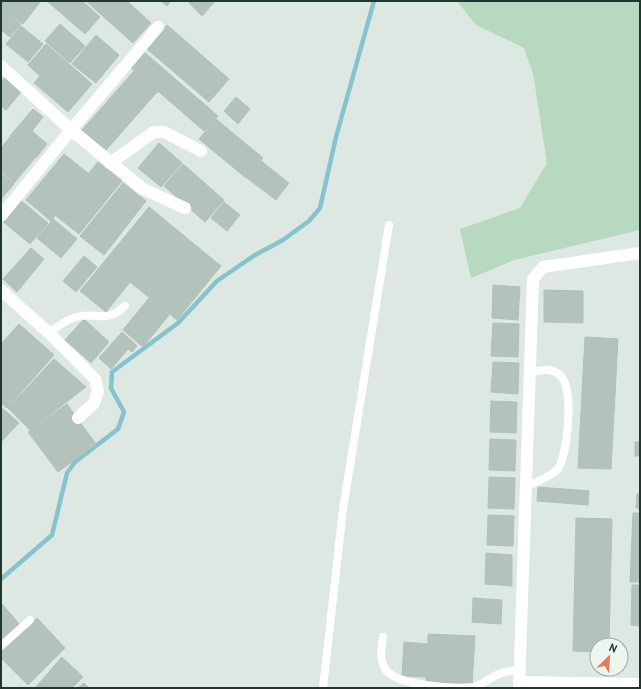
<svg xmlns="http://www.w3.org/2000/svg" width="641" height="689" font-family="'PT Sans',sans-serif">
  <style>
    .green { fill: #b7d9bf }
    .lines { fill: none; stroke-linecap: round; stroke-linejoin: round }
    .stream { stroke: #87c3cc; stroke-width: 4.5 }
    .building { fill: #b3c3bc; stroke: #b0c1ba }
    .lane { stroke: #fff; stroke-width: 8 }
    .street { stroke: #fff; stroke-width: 12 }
  </style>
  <rect width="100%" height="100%" fill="#dde8e3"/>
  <!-- green -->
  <path class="green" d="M 457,1 L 640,1 L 640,230 L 514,260 L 471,278 L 460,229 L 520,208 L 547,163 L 533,73 L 524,48 L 476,25 Z"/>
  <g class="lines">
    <!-- stream -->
    <path class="stream" d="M 1,579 L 52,535 L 67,473 L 75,462 L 118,429 L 124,412 L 111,388 L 112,372 L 178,323 L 217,281 L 255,255 L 283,240 L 309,221 L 320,208 L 336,137 L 374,1"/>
  </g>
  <!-- building -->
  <g class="building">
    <path d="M 1,1 L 41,1 L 23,24 L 1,7 Z"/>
    <path d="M 47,1 L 82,1 L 100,17 L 85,34 Z"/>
    <path d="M 86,1 L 127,1 L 151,23 L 133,43 Z"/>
    <path d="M 161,1 L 171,1 L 167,6 Z"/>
    <path d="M 191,1 L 215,1 L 202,16 L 189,3 Z"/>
    <path d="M 1,8 L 21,24 L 10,37 L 1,30 Z"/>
    <path d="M 60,24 L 85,46 L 70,63 L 45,41 Z"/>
    <path d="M 167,25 L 229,79 L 209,102 L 147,49 Z"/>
    <path d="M 21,26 L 43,44 L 28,62 L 6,44 Z"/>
    <path d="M 96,35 L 119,55 L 96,83 L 72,64 Z"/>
    <path d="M 46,44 L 92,84 L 68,112 L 34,83 L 40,76 L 28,65 Z"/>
    <path d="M 143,51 L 218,116 L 204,131 L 129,66 Z"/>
    <path d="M 134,71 L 158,91 L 106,150 L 82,130 Z"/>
    <path d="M 5,77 L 22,91 L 6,110 L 1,106 L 1,82 Z"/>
    <path d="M 236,97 L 250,109 L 238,124 L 224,111 Z"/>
    <path d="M 33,109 L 43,117 L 32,131 L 47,144 L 36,158 L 10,136 Z"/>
    <path d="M 216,119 L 263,158 L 246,178 L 199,139 Z"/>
    <path d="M 10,137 L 35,158 L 14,183 L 1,171 L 1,148 Z"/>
    <path d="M 159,143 L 182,163 L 161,187 L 138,168 Z"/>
    <path d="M 64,154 L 89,174 L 51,221 L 26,200 Z"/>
    <path d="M 261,161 L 289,183 L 276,200 L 247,178 Z"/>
    <path d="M 98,162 L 122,181 L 79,234 L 55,215 Z"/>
    <path d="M 183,164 L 224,200 L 205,222 L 164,186 Z"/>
    <path d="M 1,173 L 14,184 L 1,199 Z"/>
    <path d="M 123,183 L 146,201 L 104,255 L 80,236 Z"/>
    <path d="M 19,199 L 48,223 L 30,244 L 1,220 Z"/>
    <path d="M 224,202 L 240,215 L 227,231 L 211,218 Z"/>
    <path d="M 149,207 L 221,266 L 177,320 L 130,282 L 106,312 L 80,291 Z"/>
    <path d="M 53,219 L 77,239 L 61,258 L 37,238 Z"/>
    <path d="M 31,248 L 44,259 L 17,292 L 3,279 Z"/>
    <path d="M 84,256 L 97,267 L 76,292 L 63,281 Z"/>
    <path d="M 493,285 L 520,287 L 518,320 L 492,318 Z"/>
    <path d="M 544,290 L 583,291 L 583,323 L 544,322 Z"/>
    <path d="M 149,298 L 169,315 L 143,347 L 123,330 Z"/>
    <path d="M 84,319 L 109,342 L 91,363 L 65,340 Z"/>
    <path d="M 493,323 L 519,324 L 518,357 L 491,356 Z"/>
    <path d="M 19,324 L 54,355 L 7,408 L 1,403 L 1,344 Z"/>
    <path d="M 122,332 L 137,346 L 132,352 L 128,349 L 111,369 L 99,358 Z"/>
    <path d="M 585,337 L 618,339 L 611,469 L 578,468 Z"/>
    <path d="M 54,359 L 86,387 L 30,430 L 8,408 Z"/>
    <path d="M 493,362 L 519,363 L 518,394 L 491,392 Z"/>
    <path d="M 491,401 L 517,402 L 516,433 L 490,432 Z"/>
    <path d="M 67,404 L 96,444 L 58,472 L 28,432 Z"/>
    <path d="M 1,407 L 19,423 L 1,442 Z"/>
    <path d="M 490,439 L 516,440 L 515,471 L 489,470 Z"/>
    <rect x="635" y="442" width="5" height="14"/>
    <path d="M 489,477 L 515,478 L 514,509 L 488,508 Z"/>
    <path d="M 538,487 L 589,491 L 588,505 L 537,501 Z"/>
    <path d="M 637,494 L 640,494 L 640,508 L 636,508 Z"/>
    <path d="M 633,513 L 640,513 L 640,582 L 630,582 Z"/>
    <path d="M 488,515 L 514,516 L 513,546 L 487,545 Z"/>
    <path d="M 576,518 L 612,519 L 609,645 L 597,645 L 597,652 L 573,651 Z"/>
    <path d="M 486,553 L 512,555 L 512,586 L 485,584 Z"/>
    <path d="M 632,585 L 640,585 L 640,626 L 631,625 Z"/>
    <path d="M 473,598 L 502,600 L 501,624 L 472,622 Z"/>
    <path d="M 2,604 L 21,626 L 1,643 L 1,605 Z"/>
    <path d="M 37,618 L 65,648 L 28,685 L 1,658 L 1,652 Z"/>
    <path d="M 428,634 L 475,636 L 472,687 L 426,684 L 426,677 L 402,676 L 404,642 L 428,644 Z"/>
    <path d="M 62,657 L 83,677 L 72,688 L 35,688 Z"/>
    <path d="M 84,683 L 89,688 L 78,688 Z"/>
  </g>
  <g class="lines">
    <!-- lane -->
    <g class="lane">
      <path d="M 49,333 C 57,327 65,320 76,317 C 98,311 104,325 125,306"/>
      <path d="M 526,487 C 534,483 553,475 558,469 C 568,454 574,390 561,376 C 553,367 541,370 530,372"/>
      <path d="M 383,637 C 381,648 379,660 386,670 C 398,686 455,689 474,687 C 483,684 490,678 499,674 C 505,671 513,671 520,670"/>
      <path d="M 1,646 L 30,620"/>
      <path d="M 323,688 L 343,509 L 389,225"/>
    </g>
    <!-- street -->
    <g class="street">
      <path d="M 1,66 L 71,130 L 143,189 L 185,208"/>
      <path d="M 110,163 L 154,132 L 164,132 L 201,151"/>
      <path d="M 1,216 L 71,130 L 158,27"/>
      <path d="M 1,290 L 49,333 L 95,379 L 98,391 L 94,403 L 78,418"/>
      <path d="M 519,682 L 640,684"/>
      <path d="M 519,688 L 533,279 L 543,267 L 640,253"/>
    </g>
  </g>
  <!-- border -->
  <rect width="641" height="689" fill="none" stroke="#203730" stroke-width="4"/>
  <!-- north arrow -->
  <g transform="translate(609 657) rotate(25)"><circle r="19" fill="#edf5f1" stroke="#9ba9a4"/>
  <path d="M0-3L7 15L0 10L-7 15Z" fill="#ea7a5a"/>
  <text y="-6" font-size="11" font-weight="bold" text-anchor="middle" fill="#203730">N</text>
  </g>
</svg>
